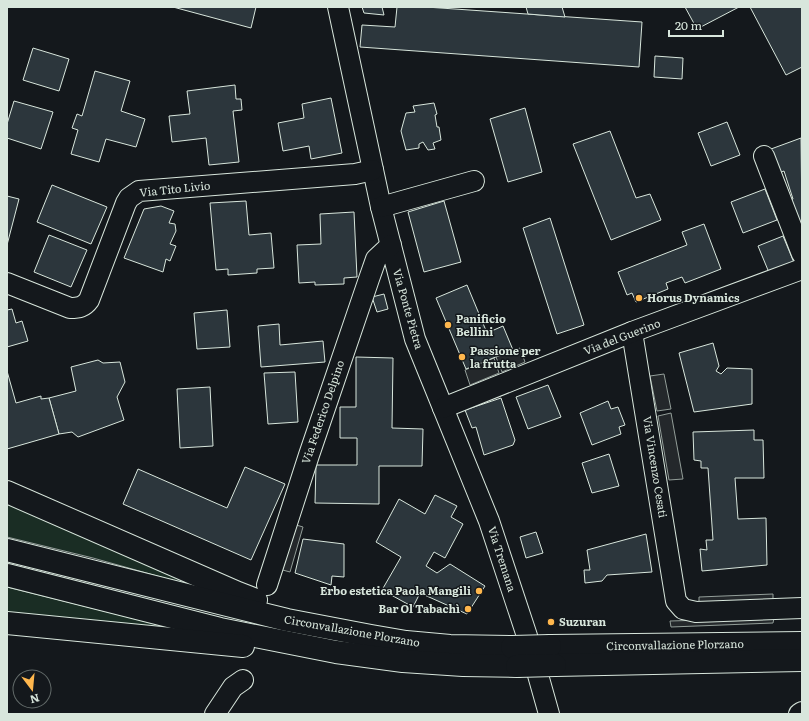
<svg xmlns="http://www.w3.org/2000/svg" width="809" height="721" font-family="Literata,serif">
  <style>
    .green { fill: #1a2d24; stroke: #939e99 }
    .parking { fill: #24282b; stroke: #939e99 }
    .building { fill: #2c363c; stroke: #d8e6dc }
    .lines { fill: none; stroke-linecap: round; stroke-linejoin: round }
    .minor-casing { stroke: #d8e6dc; stroke-width: 22 }
    .highway-casing { stroke: #d8e6dc; stroke-width: 24 }
    .minor { stroke: #14181c; stroke-width: 20 }
    .highway { stroke: #14181c; stroke-width: 22 }
    .highway-bridge-casing { stroke: #d8e6dc; stroke-width: 24; stroke-linecap: butt }
    .highway-bridge { stroke: #14181c; stroke-width: 22 }
    .poi-dot { fill: #ffb74d; stroke: #14181c; stroke-width: 1.5 }
    .labels { text-anchor: middle; stroke-width: 3; stroke-linejoin: round; paint-order: stroke }
    .street-label { font-size: 11px; fill: #d8e6dc; stroke: #14181c }
    .poi-label { font-size: 11px; font-weight: bold; fill: #d8e6dc; stroke: #14181c; text-anchor: start }
  </style>
  <rect width="100%" height="100%" fill="#14181c"/>
  <!-- green -->
  <g class="green">
    <path d="M 7,501 L 200,588 L 93,558 L 7,537 Z"/>
    <path d="M 7,587 L 176,629 L 7,616 Z"/>
  </g>
  <!-- parking -->
  <g class="parking">
    <path d="M 520,348 L 525,362 L 502,372 L 496,357 Z"/>
    <path d="M 494,358 L 499,373 L 470,385 L 465,370 Z"/>
    <path d="M 664,374 L 671,409 L 657,411 L 650,376 Z"/>
    <path d="M 671,413 L 683,479 L 669,480 L 658,416 Z"/>
    <path d="M 293,524 L 303,527 L 290,572 L 279,569 Z"/>
    <path d="M 773,594 L 773,600 L 699,603 L 699,597 Z"/>
    <path d="M 774,618 L 773,623 L 671,627 L 670,621 Z"/>
  </g>
  <!-- building -->
  <g class="building">
    <path d="M 173,7 L 256,7 L 251,28 Z"/>
    <path d="M 362,7 L 382,7 L 384,15 L 364,13 Z"/>
    <path d="M 397,7 L 426,7 L 642,22 L 639,67 L 360,47 L 362,25 L 395,27 Z"/>
    <path d="M 526,7 L 562,7 L 565,17 L 528,14 Z"/>
    <path d="M 685,7 L 739,7 L 697,29 Z"/>
    <path d="M 750,7 L 802,7 L 802,67 L 786,75 Z"/>
    <path d="M 33,48 L 69,59 L 59,91 L 23,80 Z"/>
    <path d="M 655,56 L 683,58 L 682,79 L 654,77 Z"/>
    <path d="M 95,71 L 130,81 L 121,111 L 145,119 L 136,147 L 106,139 L 99,162 L 71,154 L 78,130 L 72,128 L 77,114 L 82,116 Z"/>
    <path d="M 235,85 L 236,99 L 241,99 L 242,110 L 233,111 L 239,162 L 209,165 L 206,138 L 172,142 L 169,116 L 190,114 L 187,91 Z"/>
    <path d="M 331,98 L 342,153 L 311,159 L 309,146 L 283,151 L 278,123 L 304,118 L 302,104 Z"/>
    <path d="M 14,101 L 53,112 L 41,149 L 7,138 L 7,124 Z"/>
    <path d="M 434,103 L 437,114 L 435,115 L 437,127 L 439,127 L 441,140 L 433,143 L 435,149 L 428,150 L 423,142 L 419,144 L 419,148 L 406,150 L 401,131 L 406,113 L 415,112 L 413,106 Z"/>
    <path d="M 525,108 L 542,172 L 508,182 L 490,119 Z"/>
    <path d="M 727,122 L 740,155 L 711,166 L 698,133 Z"/>
    <path d="M 610,131 L 636,198 L 650,194 L 661,220 L 611,240 L 573,144 Z"/>
    <path d="M 801,138 L 802,221 L 799,222 L 791,200 L 793,199 L 784,171 L 779,173 L 771,149 Z"/>
    <path d="M 52,185 L 107,207 L 91,244 L 37,222 Z"/>
    <path d="M 765,189 L 777,220 L 743,233 L 731,202 Z"/>
    <path d="M 7,196 L 19,199 L 7,245 Z"/>
    <path d="M 246,201 L 249,235 L 271,233 L 274,268 L 257,269 L 257,273 L 228,275 L 228,269 L 216,270 L 210,203 Z"/>
    <path d="M 444,201 L 461,262 L 424,272 L 408,212 Z"/>
    <path d="M 161,206 L 174,211 L 169,223 L 175,224 L 176,231 L 170,244 L 176,246 L 170,261 L 166,259 L 163,272 L 124,258 L 144,209 Z"/>
    <path d="M 354,212 L 357,277 L 344,278 L 344,284 L 315,285 L 315,282 L 299,283 L 297,245 L 321,244 L 320,214 Z"/>
    <path d="M 550,218 L 584,325 L 557,334 L 523,228 Z"/>
    <path d="M 704,224 L 721,269 L 685,283 L 682,277 L 666,283 L 668,289 L 636,302 L 632,293 L 627,295 L 618,272 L 687,245 L 682,232 Z"/>
    <path d="M 49,235 L 87,250 L 71,287 L 34,272 Z"/>
    <path d="M 783,236 L 795,265 L 770,275 L 758,246 Z"/>
    <path d="M 467,285 L 487,333 L 503,326 L 513,350 L 466,369 L 436,298 Z"/>
    <path d="M 384,294 L 388,309 L 377,312 L 372,297 Z"/>
    <path d="M 12,309 L 16,323 L 22,321 L 28,341 L 7,347 L 7,310 Z"/>
    <path d="M 227,310 L 230,347 L 197,349 L 194,313 Z"/>
    <path d="M 279,324 L 280,345 L 323,341 L 325,362 L 261,367 L 258,326 Z"/>
    <path d="M 713,343 L 719,366 L 716,371 L 721,374 L 727,368 L 752,369 L 752,404 L 694,412 L 679,353 Z"/>
    <path d="M 356,357 L 393,358 L 392,428 L 423,429 L 422,466 L 379,466 L 379,504 L 315,503 L 316,465 L 357,465 L 357,438 L 340,438 L 340,407 L 356,407 Z"/>
    <path d="M 98,360 L 103,363 L 120,362 L 125,382 L 117,397 L 124,420 L 78,437 L 72,432 L 59,434 L 49,398 L 76,391 L 71,367 Z"/>
    <path d="M 7,371 L 16,403 L 41,396 L 41,399 L 49,398 L 59,434 L 7,449 Z"/>
    <path d="M 295,372 L 298,422 L 268,424 L 264,373 Z"/>
    <path d="M 548,385 L 561,417 L 528,429 L 516,397 Z"/>
    <path d="M 210,387 L 213,446 L 180,448 L 177,389 Z"/>
    <path d="M 501,398 L 515,440 L 513,445 L 484,455 L 476,427 L 472,428 L 465,410 Z"/>
    <path d="M 608,401 L 611,409 L 618,407 L 625,425 L 619,427 L 621,434 L 592,445 L 580,413 Z"/>
    <path d="M 754,430 L 754,440 L 763,440 L 764,478 L 735,478 L 738,519 L 766,518 L 767,565 L 702,571 L 700,549 L 707,550 L 706,540 L 713,540 L 708,468 L 701,468 L 701,461 L 694,460 L 693,432 Z"/>
    <path d="M 609,454 L 619,486 L 592,493 L 582,463 Z"/>
    <path d="M 245,467 L 285,484 L 251,560 L 123,504 L 138,469 L 227,508 Z"/>
    <path d="M 435,495 L 457,506 L 451,517 L 463,524 L 445,558 L 434,552 L 426,566 L 437,573 L 450,564 L 485,586 L 467,614 L 420,593 L 413,607 L 382,590 L 401,557 L 376,542 L 399,499 L 425,514 Z"/>
    <path d="M 536,532 L 543,553 L 526,558 L 520,537 Z"/>
    <path d="M 646,534 L 652,572 L 607,575 L 602,581 L 585,583 L 584,570 L 590,570 L 587,550 Z"/>
    <path d="M 303,539 L 344,544 L 344,577 L 332,576 L 331,585 L 295,573 Z"/>
  </g>
  <g class="lines">
    <!-- minor casing -->
    <g class="minor-casing">
      <g id="minor">
        <path d="M 338,7 L 381,207 L 415,339 L 489,521 L 527,636 L 549,714"/>
        <path d="M 764,156 L 802,254"/>
        <path d="M 381,207 L 474,181"/>
        <path d="M 7,283 L 70,308 C 79,308 84,307 89,300 L 126,203 L 129,198 L 139,191 L 355,174 L 373,170"/>
        <path d="M 632,332 L 676,601 L 683,609 L 696,612 L 802,608"/>
        <path d="M 443,408 L 632,332 L 802,269"/>
        <path d="M 267,585 L 309,455 L 369,279 L 376,259 L 391,245"/>
        <path d="M 215,714 L 233,687 L 243,680"/>
        <path d="M 799,714 L 802,712"/>
      </g>
    </g>
    <!-- highway casing -->
    <g class="highway-casing">
      <g id="highway">
        <path d="M 7,492 L 238,593 L 256,600"/>
        <path d="M 7,550 L 287,620 L 371,636 L 406,642 L 450,646 L 512,647"/>
        <path d="M 7,575 L 220,629 L 336,652 L 403,661 L 463,665 L 517,666"/>
        <path d="M 7,623 L 243,646"/>
        <path d="M 550,646 L 802,643"/>
        <path d="M 555,665 L 802,660"/>
      </g>
    </g>
    <!-- minor -->
    <use href="#minor" class="minor"/>
    <!-- highway -->
    <use href="#highway" class="highway"/>
    <!-- highway-bridge casing -->
    <g class="highway-bridge-casing">
      <g id="highway-bridge">
        <path d="M 512,647 L 550,646"/>
        <path d="M 517,666 L 555,665"/>
      </g>
    </g>
    <!-- highway-bridge -->
    <use href="#highway-bridge" class="highway-bridge"/>
  </g>
  <!-- markers -->
  <g class="poi-dot">
    <circle cx="639" cy="298" r="4"/>
    <circle cx="448" cy="325" r="4"/>
    <circle cx="462" cy="357" r="4"/>
    <circle cx="479" cy="591" r="4"/>
    <circle cx="468" cy="609" r="4"/>
    <circle cx="551" cy="622" r="4"/>
  </g>
  <g class="labels">
    <!-- street labels -->
    <g class="street-label">
      <text transform="translate(175 189) rotate(-6)" y="4">Via Tito Livio</text>
      <text transform="translate(408 309) rotate(74)" y="4">Via Ponte Pietra</text>
      <text transform="translate(622 337) rotate(-21)" y="4">Via del Guerino</text>
      <text transform="translate(323 412) rotate(-71)" y="4">Via Federico Delpino</text>
      <text transform="translate(655 467) rotate(81)" y="4">Via Vincenzo Cesati</text>
      <text transform="translate(502 559) rotate(72)" y="4">Via Tremana</text>
      <text transform="translate(352 631) rotate(10)" y="4">Circonvallazione Plorzano</text>
      <text transform="translate(675 645) rotate(-1)" y="4">Circonvallazione Plorzano</text>
    </g>
    <!-- poi labels -->
    <g class="poi-label">
      <text x="647" y="302">Horus Dynamics</text>
      <text x="456" y="323">Panificio<tspan x="456" dy="13">Bellini</tspan></text>
      <text x="470" y="355">Passione per<tspan x="470" dy="13">la frutta</tspan></text>
      <text x="471" y="595" text-anchor="end">Erbo estetica Paola Mangili</text>
      <text x="460" y="613" text-anchor="end">Bar Ol Tabachì</text>
      <text x="559" y="626">Suzuran</text>
    </g>
  </g>
  <!-- border -->
  <rect width="809" height="721" fill="none" stroke="#d8e6dc" stroke-width="16"/>
  <!-- north arrow -->
  <g transform="translate(32 689) rotate(164)"><circle r="19" fill="#14181c" stroke="#626a69"/>
  <path d="M0-3L7 15L0 10L-7 15Z" fill="#ffb74d"/>
  <text y="-6" font-size="11" font-weight="bold" text-anchor="middle" fill="#d8e6dc">N</text>
  </g>
  <!-- scale -->
  <path d="M669 30v6h54v-6" fill="none" stroke="#d8e6dc" stroke-width="2"/>
  <text x="675" y="30" font-size="12" fill="#d8e6dc" stroke="#14181c" stroke-width="3" paint-order="stroke">20 m</text>
</svg>
